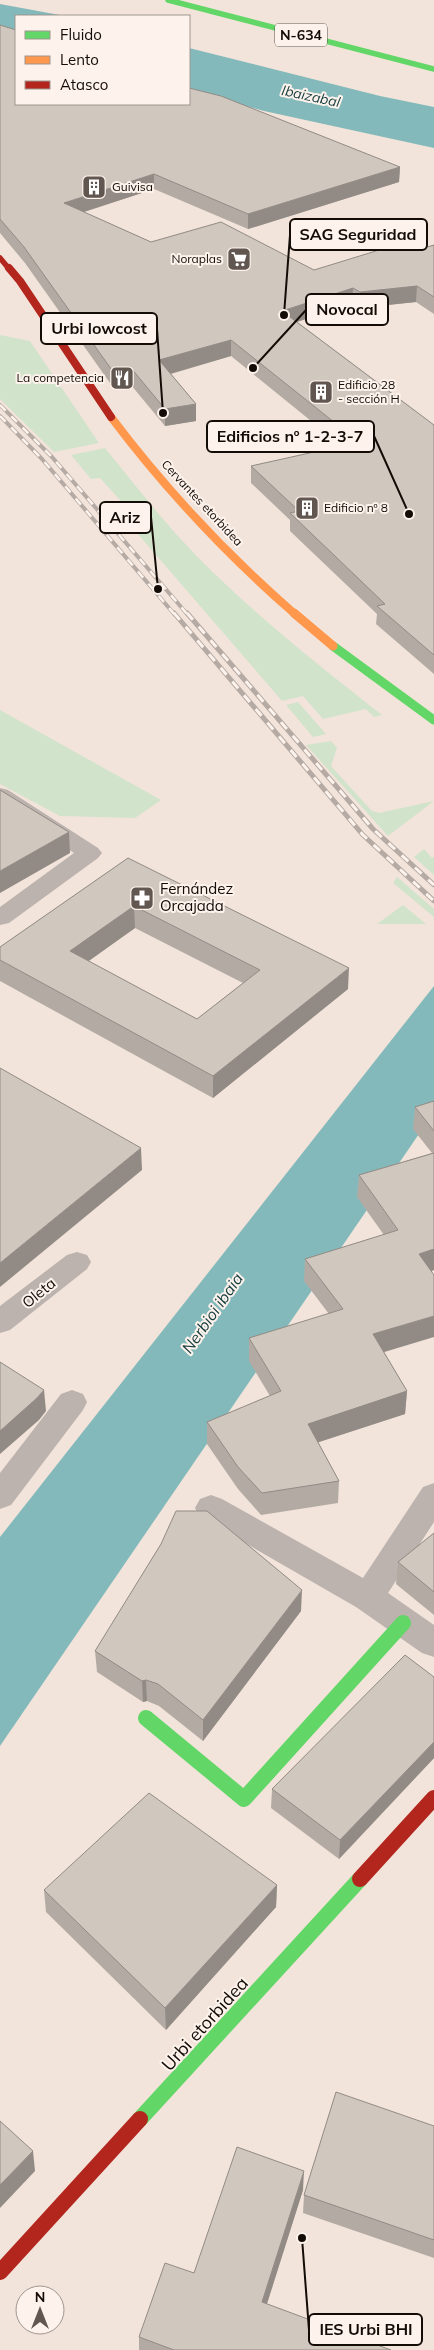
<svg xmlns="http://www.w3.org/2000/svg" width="434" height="2350" font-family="Mulish,sans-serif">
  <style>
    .green { fill: #d2e3cb }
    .water { fill: #83b9ba }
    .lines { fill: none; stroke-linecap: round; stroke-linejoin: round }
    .street { fill: #bcb2ae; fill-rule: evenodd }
    .fast-far3 { stroke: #63d668; stroke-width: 5.5 }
    .fast-far2 { stroke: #63d668; stroke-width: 9 }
    .fast-far1 { stroke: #63d668; stroke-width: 12 }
    .fast { stroke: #63d668; stroke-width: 16 }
    .slow-far1 { stroke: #ff974d; stroke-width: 8 }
    .slow { stroke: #ff974d; stroke-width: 9 }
    .jam-far2 { stroke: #b3261e; stroke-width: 5.5 }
    .jam-far1 { stroke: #b3261e; stroke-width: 8 }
    .jam { stroke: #b3261e; stroke-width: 16 }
    .rail-far1-casing { stroke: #b5aaa4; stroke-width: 4 }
    .rail-casing { stroke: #b5aaa4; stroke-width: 5 }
    .rail-far1 { stroke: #fdf3ec; stroke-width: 2.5; stroke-dasharray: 8; stroke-linecap: butt }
    .rail { stroke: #fdf3ec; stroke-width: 3; stroke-dasharray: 9; stroke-linecap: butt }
    .wall { fill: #b3aba3; fill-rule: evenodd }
    .shaded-wall { fill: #928b85 }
    .building { fill: #d0c7be; stroke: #928b85; fill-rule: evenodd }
    .labels { text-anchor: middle; stroke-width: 4; stroke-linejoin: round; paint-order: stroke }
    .far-poi-label { font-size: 12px; fill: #130b05; stroke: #fdf3ec; text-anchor: start }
    .far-street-label { font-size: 12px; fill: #130b05; stroke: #fdf3ec }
    .shield { fill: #fdf3ec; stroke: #59514a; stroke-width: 1 }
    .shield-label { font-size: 14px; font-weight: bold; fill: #130b05 }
    .far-water-label { font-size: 14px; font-style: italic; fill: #153d40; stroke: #fdf3ec }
    .poi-label { font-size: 15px; fill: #130b05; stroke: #fdf3ec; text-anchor: start }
    .street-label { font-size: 15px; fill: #130b05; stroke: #fdf3ec }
    .water-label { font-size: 16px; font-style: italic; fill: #153d40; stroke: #fdf3ec }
    .near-street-label { font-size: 18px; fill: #130b05; stroke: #fdf3ec }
    .leader { fill: none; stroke: #130b05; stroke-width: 2 }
    .callout-dot { fill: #130b05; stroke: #fdf3ec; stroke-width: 2 }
    .callout { fill: #fdf3ec; stroke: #130b05; stroke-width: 2 }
    .callout-label { font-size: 16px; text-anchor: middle; font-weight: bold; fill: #130b05 }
  </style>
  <rect width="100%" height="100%" fill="#f2e4da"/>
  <!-- green -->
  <g class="green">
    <path d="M 0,335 L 30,341 L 99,443 L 54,452 L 0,399 Z"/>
    <path d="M 105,448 C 129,477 151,506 176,534 C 238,602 310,658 382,715 L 374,717 L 366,709 L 323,719 L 303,696 L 282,701 L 112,504 L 121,501 L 100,478 L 91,479 L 71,455 Z"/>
    <path d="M 298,702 L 326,734 L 313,737 L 286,705 Z"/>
    <path d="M 0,710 L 161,800 L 135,818 L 60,816 L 0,784 Z"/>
    <path d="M 331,741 L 337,748 L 331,766 L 372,811 L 379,813 L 434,801 L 388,836 L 306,745 Z"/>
    <path d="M 424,849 L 432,858 L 434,857 L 434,875 L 414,857 Z"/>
    <path d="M 397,877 L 434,909 L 434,917 L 393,883 Z"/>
    <path d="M 403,905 L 426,924 L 377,924 Z"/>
  </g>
  <!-- water -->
  <g class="water">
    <path d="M 0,4 L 65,16 L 16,16 L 16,43 L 0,39 Z"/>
    <path d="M 189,48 L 380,96 L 434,107 L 434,148 L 264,111 L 189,91 Z"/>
    <path d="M 434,986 L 434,1112 L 0,1746 L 0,1537 Z"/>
  </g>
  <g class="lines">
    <!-- street -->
    <g class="street">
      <path d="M 0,788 L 8,790 L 98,848 L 102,853 L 98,858 L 9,923 L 0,925 L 0,907 L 74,853 L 0,805 Z"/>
      <path d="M 77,1252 L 87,1255 L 91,1262 L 87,1269 L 10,1330 L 0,1333 L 0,1306 L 67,1255 Z"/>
      <path d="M 72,1390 L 83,1394 L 87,1402 L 83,1410 L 11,1505 L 0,1509 L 0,1473 L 61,1394 Z"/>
      <path d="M 434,1483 L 434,1522 L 388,1593 L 434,1625 L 434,1657 L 422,1653 L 356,1607 L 200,1517 L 195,1508 L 200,1499 L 211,1495 L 222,1499 L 363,1578 L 423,1487 Z"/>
    </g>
    <!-- fast-far3 -->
    <path class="fast-far3" d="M 168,0 L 434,69"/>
    <!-- fast-far2 -->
    <path class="fast-far2" d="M 333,646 L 434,720"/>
    <!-- fast-far1 -->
    <path class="fast-far1" d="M 402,1624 L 404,1622"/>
    <!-- fast -->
    <g class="fast">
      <path d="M 146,1718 L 244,1799 L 403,1623"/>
      <path d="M 140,2119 L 360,1879"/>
    </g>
    <!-- slow-far1 -->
    <path class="slow-far1" d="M 111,417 C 166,490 227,555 296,615"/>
    <!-- slow -->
    <path class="slow" d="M 294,613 L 333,646"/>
    <!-- jam-far2 -->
    <path class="jam-far2" d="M 0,258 L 10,270"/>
    <!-- jam-far1 -->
    <path class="jam-far1" d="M 9,268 L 20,281 L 111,417"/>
    <!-- jam -->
    <g class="jam">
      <path d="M 360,1879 L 434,1798"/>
      <path d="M 0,2272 L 140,2119"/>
    </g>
    <!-- rail-far1 casing -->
    <g class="rail-far1-casing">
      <g id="rail-far1">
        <path d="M 0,405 L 52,457 L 188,615"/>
        <path d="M 0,416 L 42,459 L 175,615"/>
      </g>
    </g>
    <!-- rail casing -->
    <g class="rail-casing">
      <g id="rail">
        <path d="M 174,613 L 363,835 L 434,901"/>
        <path d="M 187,613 L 373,829 L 434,885"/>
      </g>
    </g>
    <!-- rail-far1 -->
    <use href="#rail-far1" class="rail-far1"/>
    <!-- rail -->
    <use href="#rail" class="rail"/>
  </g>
  <!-- wall -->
  <g class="wall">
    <path d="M 0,25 L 16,104 L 400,167 L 399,182 L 248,229 L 154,189 L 84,212 L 151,242 L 314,270 L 417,250 L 434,245 L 434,314 L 416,302 L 359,308 L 352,304 L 297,322 L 434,425 L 434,674 L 376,624 L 377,614 L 290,531 L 290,520 L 251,483 L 251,466 L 342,446 L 231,356 L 171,374 L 196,404 L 196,421 L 165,426 L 131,385 L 115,390 L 25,263 L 0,233 Z"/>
    <path d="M 128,858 L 348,989 L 213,1098 L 0,981 L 0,947 ZM 135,928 L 243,983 L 197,1019 L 88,961 Z"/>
    <path d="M 434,1101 L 434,1270 L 431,1271 L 384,1352 L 407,1391 L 405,1414 L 318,1442 L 339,1481 L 338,1503 L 261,1515 L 238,1489 L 207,1444 L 207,1422 L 270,1396 L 249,1361 L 249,1338 L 329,1314 L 304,1281 L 305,1259 L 384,1235 L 357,1197 L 359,1175 L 432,1153 L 413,1129 L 415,1107 Z"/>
    <path d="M 434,1533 L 434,1615 L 396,1584 L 398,1562 Z"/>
    <path d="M 301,1611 L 203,1741 L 159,1706 L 147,1701 L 143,1702 L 97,1672 L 95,1651 Z"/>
    <path d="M 434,1677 L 434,1758 L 339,1859 L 271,1808 L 272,1789 Z"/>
    <path d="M 277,1885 L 276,1907 L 166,2030 L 46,1912 L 44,1890 Z"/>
    <path d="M 434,2126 L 434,2258 L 303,2213 L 304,2195 Z"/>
    <path d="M 303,2190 L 267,2304 L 391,2350 L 139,2350 L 139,2337 L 194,2273 Z"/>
  </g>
  <!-- shaded-wall -->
  <g class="shaded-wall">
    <path d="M 400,167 L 399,182 L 248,229 L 248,214 Z"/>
    <path d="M 154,174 L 154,189 L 65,218 L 64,203 Z"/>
    <path d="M 417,286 L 416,302 L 359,308 L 360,292 Z"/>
    <path d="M 353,288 L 352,304 L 281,327 L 282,311 Z"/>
    <path d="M 231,340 L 231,356 L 159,377 L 159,360 Z"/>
    <path d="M 131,368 L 131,385 L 115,390 L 114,373 Z"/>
    <path d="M 196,404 L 196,421 L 165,426 L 165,409 Z"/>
    <path d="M 69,832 L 70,853 L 0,893 L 0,871 Z"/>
    <path d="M 134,906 L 135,928 L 72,973 L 70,951 Z"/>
    <path d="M 349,968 L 348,989 L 213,1098 L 213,1076 Z"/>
    <path d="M 141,1148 L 142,1170 L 0,1287 L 0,1263 Z"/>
    <path d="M 434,1249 L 434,1270 L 417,1276 L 419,1254 Z"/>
    <path d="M 434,1316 L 434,1337 L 371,1356 L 373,1334 Z"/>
    <path d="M 44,1390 L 46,1411 L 39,1420 L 0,1454 L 0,1431 Z"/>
    <path d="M 407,1391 L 405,1414 L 307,1446 L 308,1424 Z"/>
    <path d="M 302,1590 L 301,1611 L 203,1741 L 203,1720 Z"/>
    <path d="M 146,1680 L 147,1701 L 143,1702 L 142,1681 Z"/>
    <path d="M 434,1742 L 434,1758 L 339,1859 L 340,1840 Z"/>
    <path d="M 277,1885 L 276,1907 L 166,2030 L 165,2008 Z"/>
    <path d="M 33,2151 L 35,2171 L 0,2208 L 0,2185 Z"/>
    <path d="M 304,2171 L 303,2190 L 262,2319 L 262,2302 Z"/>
  </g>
  <!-- building -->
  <g class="building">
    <path d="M 0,25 L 16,30 L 16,104 L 189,104 L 189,88 L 221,96 L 400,167 L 248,214 L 154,174 L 64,203 L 151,242 L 221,222 L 314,270 L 402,243 L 417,250 L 434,245 L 434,297 L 417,286 L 360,292 L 353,288 L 282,311 L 434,425 L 434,655 L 377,606 L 385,604 L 290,513 L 299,511 L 251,466 L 359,442 L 231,340 L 159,360 L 196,404 L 165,409 L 131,368 L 114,373 L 24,247 L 0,219 Z"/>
    <path d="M 0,790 L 69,832 L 0,871 Z"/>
    <path d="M 128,858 L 349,968 L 213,1076 L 0,960 L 0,947 ZM 134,906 L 260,970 L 197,1019 L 70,951 Z"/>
    <path d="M 0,1068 L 141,1148 L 0,1263 Z"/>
    <path d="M 434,1101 L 434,1131 L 415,1107 Z"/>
    <path d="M 434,1153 L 434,1249 L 419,1254 L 434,1275 L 434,1316 L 373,1334 L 407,1391 L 308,1424 L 339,1481 L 262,1493 L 238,1467 L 207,1422 L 281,1391 L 249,1338 L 343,1309 L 305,1259 L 398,1230 L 359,1175 Z"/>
    <path d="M 0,1362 L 44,1390 L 37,1398 L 0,1431 Z"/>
    <path d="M 176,1511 L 207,1511 L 302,1590 L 203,1720 L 158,1684 L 146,1680 L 142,1681 L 95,1651 L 161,1544 Z"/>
    <path d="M 434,1533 L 434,1592 L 398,1562 Z"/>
    <path d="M 405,1655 L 434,1677 L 434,1742 L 340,1840 L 272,1789 Z"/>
    <path d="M 149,1793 L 277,1885 L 165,2008 L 44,1890 Z"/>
    <path d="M 336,2092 L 434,2126 L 434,2240 L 304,2195 Z"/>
    <path d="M 0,2121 L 33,2151 L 0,2185 Z"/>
    <path d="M 237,2147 L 304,2171 L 262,2302 L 391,2350 L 174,2350 L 139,2337 L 165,2263 L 194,2273 Z"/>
  </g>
  <!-- icons -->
  <defs>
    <g id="building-square" transform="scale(1.25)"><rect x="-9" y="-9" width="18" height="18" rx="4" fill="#615750" stroke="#fdf3ec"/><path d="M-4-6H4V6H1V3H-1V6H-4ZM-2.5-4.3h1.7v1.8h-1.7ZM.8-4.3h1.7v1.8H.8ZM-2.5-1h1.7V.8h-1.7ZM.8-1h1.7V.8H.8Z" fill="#fff"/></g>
    <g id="supermarket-square" transform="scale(1.25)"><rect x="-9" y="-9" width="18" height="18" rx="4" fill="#615750" stroke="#fdf3ec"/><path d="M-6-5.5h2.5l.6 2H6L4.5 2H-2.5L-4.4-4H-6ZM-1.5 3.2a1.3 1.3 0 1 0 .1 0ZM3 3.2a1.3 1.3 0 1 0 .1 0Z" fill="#fff"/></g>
    <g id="restaurant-square" transform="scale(1.25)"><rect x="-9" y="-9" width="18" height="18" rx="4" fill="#615750" stroke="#fdf3ec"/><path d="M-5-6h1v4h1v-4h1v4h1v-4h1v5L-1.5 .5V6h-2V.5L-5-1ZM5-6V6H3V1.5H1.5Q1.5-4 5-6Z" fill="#fff"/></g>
    <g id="pharmacy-square" transform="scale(1.25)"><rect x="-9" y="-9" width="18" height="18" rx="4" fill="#615750" stroke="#fdf3ec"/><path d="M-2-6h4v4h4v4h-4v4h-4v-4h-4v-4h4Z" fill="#fff"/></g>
  </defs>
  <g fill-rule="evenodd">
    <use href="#building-square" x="94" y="187"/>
    <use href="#supermarket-square" x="239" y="259"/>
    <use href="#restaurant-square" x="122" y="378"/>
    <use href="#building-square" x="321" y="392"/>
    <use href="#building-square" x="307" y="508"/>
    <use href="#pharmacy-square" x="142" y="898"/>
  </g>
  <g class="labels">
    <!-- far-poi labels -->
    <g class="far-poi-label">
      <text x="112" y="191">Guivisa</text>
      <text x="222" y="263" text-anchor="end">Noraplas</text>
      <text x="104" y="382" text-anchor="end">La competencia</text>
      <text x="338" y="389">Edificio 28<tspan x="338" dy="14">- sección H</tspan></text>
      <text x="324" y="512">Edificio nº 8</text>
    </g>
    <!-- far-street labels -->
    <g class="far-street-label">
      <text transform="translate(202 503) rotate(47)" y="4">Cervantes etorbidea</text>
    </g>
    <!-- shield labels -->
    <rect class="shield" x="275" y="23.5" width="52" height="23" rx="4"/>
    <g class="shield-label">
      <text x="301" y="40">N-634</text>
    </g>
    <!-- far-water labels -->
    <g class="far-water-label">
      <text transform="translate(311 96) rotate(12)" y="5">Ibaizabal</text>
    </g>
    <!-- poi labels -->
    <g class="poi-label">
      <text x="160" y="894">Fernández<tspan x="160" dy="17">Orcajada</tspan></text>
    </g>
    <!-- street labels -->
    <g class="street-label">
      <text transform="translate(39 1293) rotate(-39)" y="5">Oleta</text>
    </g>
    <!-- water labels -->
    <g class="water-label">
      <text transform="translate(212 1313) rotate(-55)" y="6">Nerbioi ibaia</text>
    </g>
    <!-- near-street labels -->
    <g class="near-street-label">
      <text transform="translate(205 2024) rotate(-48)" y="6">Urbi etorbidea</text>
    </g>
  </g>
  <!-- callouts -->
  <path class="leader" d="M284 315L290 235M253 368L306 310M163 413L157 329M409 514L374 436M158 589L151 517M302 2238L309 2330"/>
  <g class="callout-dot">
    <circle cx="284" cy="315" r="5"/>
    <circle cx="253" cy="368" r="5"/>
    <circle cx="163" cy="413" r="5"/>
    <circle cx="409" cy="514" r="5"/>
    <circle cx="158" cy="589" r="5"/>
    <circle cx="302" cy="2238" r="5"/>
  </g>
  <g class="callout">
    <rect x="290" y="219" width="137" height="31" rx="5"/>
    <rect x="306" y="294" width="82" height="31" rx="5"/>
    <rect x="41" y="313" width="116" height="31" rx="5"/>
    <rect x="207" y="421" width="167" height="31" rx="5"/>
    <rect x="100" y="502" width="51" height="31" rx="5"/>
    <rect x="309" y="2314" width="113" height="31" rx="5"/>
  </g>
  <g class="callout-label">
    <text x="358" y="240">SAG Seguridad</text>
    <text x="347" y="315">Novocal</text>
    <text x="99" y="334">Urbi lowcost</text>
    <text x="290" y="442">Edificios nº 1-2-3-7</text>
    <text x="125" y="523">Ariz</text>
    <text x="366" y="2335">IES Urbi BHI</text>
  </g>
  <!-- legend -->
  <rect x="15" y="15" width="175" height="90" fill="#fdf3ec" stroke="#9f9690"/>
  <rect x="25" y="31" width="25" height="8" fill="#63d668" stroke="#9f9690"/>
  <text x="60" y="40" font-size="15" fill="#130b05">Fluido</text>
  <rect x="25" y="56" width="25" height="8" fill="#ff974d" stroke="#9f9690"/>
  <text x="60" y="65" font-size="15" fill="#130b05">Lento</text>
  <rect x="25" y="81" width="25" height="8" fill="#b3261e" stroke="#9f9690"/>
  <text x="60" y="90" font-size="15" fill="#130b05">Atasco</text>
  <!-- north arrow -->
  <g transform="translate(40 2310)"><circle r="24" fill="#fdf3ec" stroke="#9f9690"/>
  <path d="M0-4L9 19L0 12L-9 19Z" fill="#615750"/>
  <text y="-8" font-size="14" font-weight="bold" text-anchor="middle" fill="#130b05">N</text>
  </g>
</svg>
